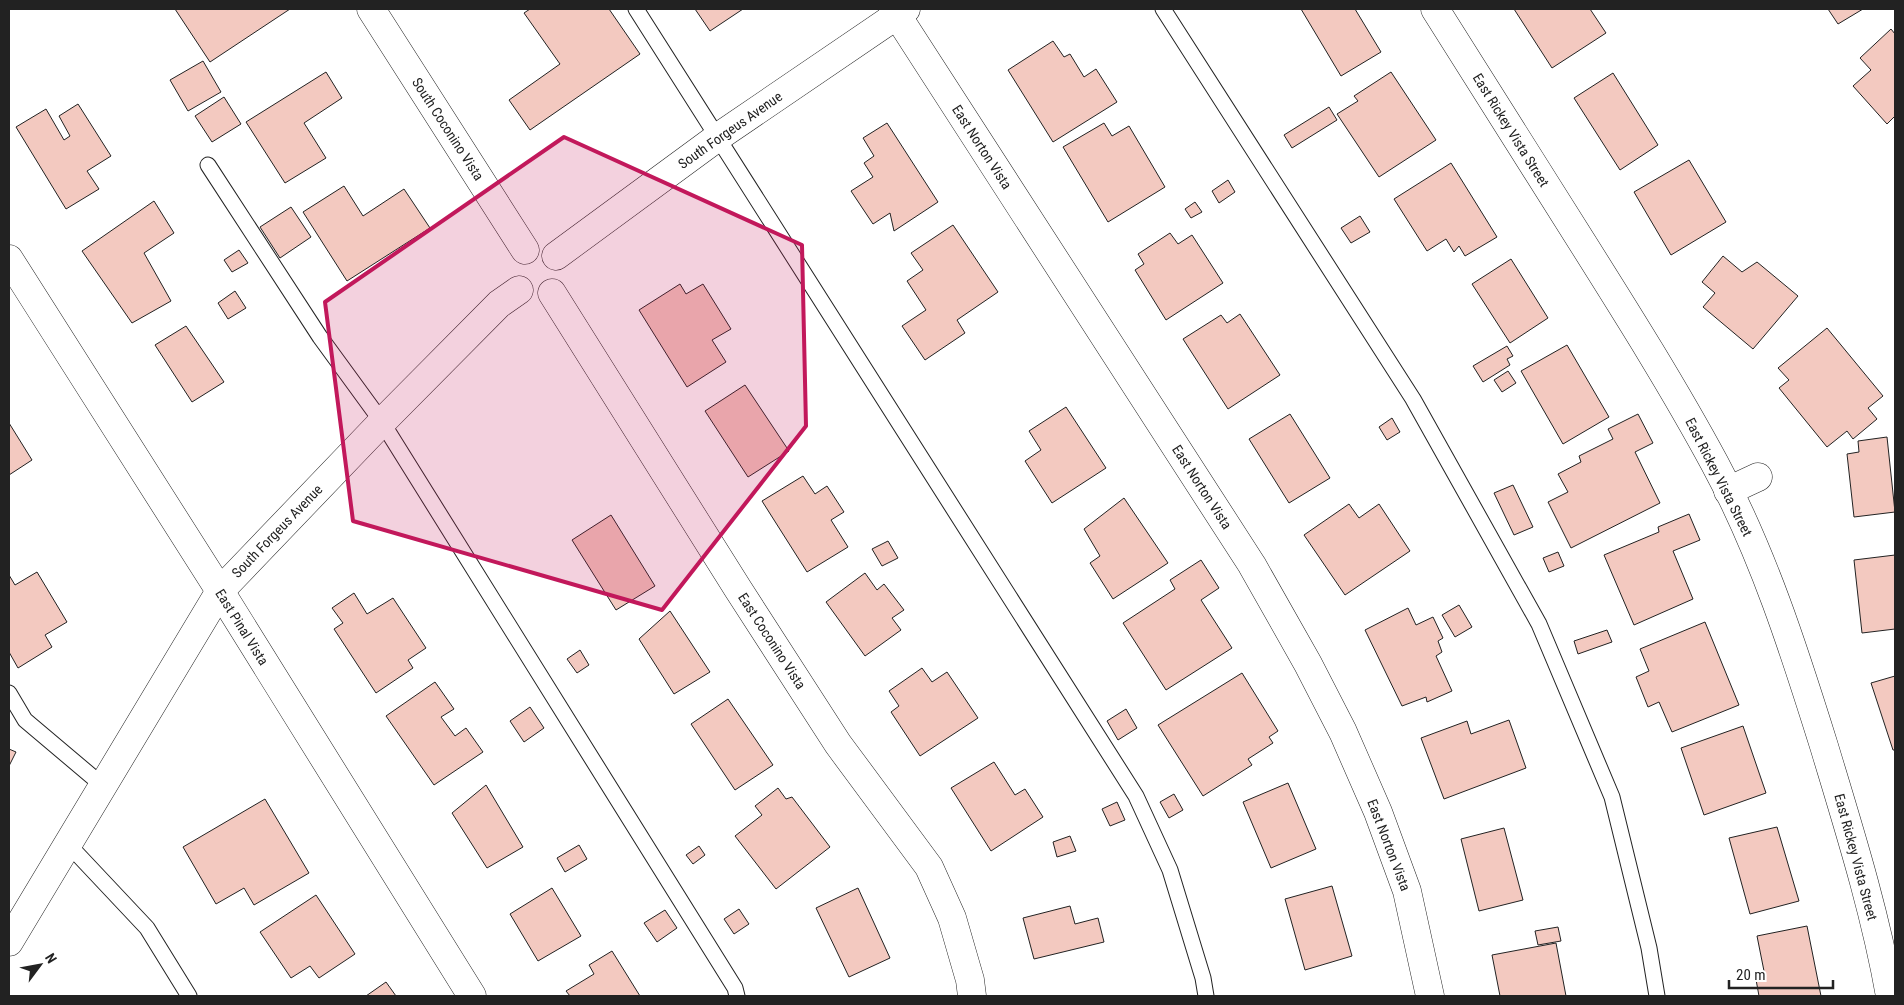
<svg xmlns="http://www.w3.org/2000/svg" width="1904" height="1005" font-family="'Roboto Condensed',sans-serif">
  <style>
    .building { fill: #f3c9c0; stroke: #222 }
    .lines { fill: none; stroke-linecap: round; stroke-linejoin: round }
    .service-casing { stroke: #222; stroke-width: 17 }
    .minor-casing { stroke: #222; stroke-width: 29 }
    .service { stroke: #fff; stroke-width: 15 }
    .minor { stroke: #fff; stroke-width: 28 }
    .marked { fill: #c2185b; fill-opacity: 0.2; stroke: #c2185b; stroke-width: 4; stroke-linejoin: round }
    .labels { text-anchor: middle; stroke-width: 4; stroke-linejoin: round; paint-order: stroke }
    .street-label { font-size: 14px; fill: #222; stroke: #fff }
  </style>
  <rect width="100%" height="100%" fill="#fff"/>
  <!-- building -->
  <g class="building">
    <path d="M 175,9 L 290,9 L 210,62 Z"/>
    <path d="M 530,9 L 609,9 L 640,54 L 530,130 L 509,100 L 560,64 L 524,13 Z"/>
    <path d="M 695,9 L 743,9 L 710,31 Z"/>
    <path d="M 1301,9 L 1355,9 L 1381,52 L 1341,76 Z"/>
    <path d="M 1514,9 L 1590,9 L 1606,33 L 1552,68 Z"/>
    <path d="M 1828,9 L 1863,9 L 1838,24 Z"/>
    <path d="M 1891,29 L 1895,34 L 1895,116 L 1887,124 L 1853,86 L 1871,70 L 1860,58 Z"/>
    <path d="M 1053,41 L 1064,57 L 1070,54 L 1084,77 L 1096,69 L 1117,102 L 1053,142 L 1008,70 Z"/>
    <path d="M 203,61 L 221,92 L 188,111 L 170,80 Z"/>
    <path d="M 326,72 L 342,98 L 304,123 L 326,158 L 285,183 L 246,122 Z"/>
    <path d="M 1391,72 L 1436,140 L 1379,177 L 1337,114 L 1358,101 L 1354,96 Z"/>
    <path d="M 1613,73 L 1658,145 L 1620,170 L 1574,98 Z"/>
    <path d="M 224,97 L 241,124 L 212,142 L 195,116 Z"/>
    <path d="M 78,104 L 111,156 L 87,171 L 99,189 L 66,209 L 16,127 L 46,109 L 64,140 L 70,136 L 59,116 Z"/>
    <path d="M 1329,107 L 1337,120 L 1292,148 L 1284,135 Z"/>
    <path d="M 887,123 L 938,202 L 894,231 L 890,213 L 873,224 L 851,191 L 873,177 L 864,163 L 874,156 L 863,138 Z"/>
    <path d="M 1104,123 L 1112,136 L 1129,126 L 1165,187 L 1108,222 L 1063,147 Z"/>
    <path d="M 1689,160 L 1726,222 L 1671,255 L 1634,192 Z"/>
    <path d="M 1451,163 L 1497,237 L 1465,256 L 1459,246 L 1454,252 L 1446,239 L 1427,251 L 1394,199 Z"/>
    <path d="M 1228,180 L 1235,192 L 1219,203 L 1212,191 Z"/>
    <path d="M 344,186 L 363,216 L 404,189 L 430,228 L 347,281 L 303,212 Z"/>
    <path d="M 154,201 L 174,233 L 144,253 L 171,301 L 132,323 L 82,251 Z"/>
    <path d="M 1195,202 L 1202,212 L 1191,218 L 1185,209 Z"/>
    <path d="M 291,207 L 311,237 L 280,258 L 260,227 Z"/>
    <path d="M 1360,216 L 1370,232 L 1351,243 L 1341,228 Z"/>
    <path d="M 953,225 L 998,292 L 957,320 L 965,333 L 925,360 L 902,326 L 926,310 L 907,281 L 923,270 L 911,253 Z"/>
    <path d="M 1170,233 L 1178,244 L 1192,235 L 1223,283 L 1166,320 L 1135,270 L 1144,264 L 1138,254 Z"/>
    <path d="M 239,250 L 248,263 L 232,272 L 224,260 Z"/>
    <path d="M 1723,256 L 1742,272 L 1757,262 L 1798,296 L 1753,349 L 1703,307 L 1715,293 L 1702,282 Z"/>
    <path d="M 1511,259 L 1548,318 L 1510,343 L 1472,284 Z"/>
    <path d="M 680,284 L 686,294 L 703,284 L 731,329 L 712,340 L 726,362 L 687,387 L 639,310 Z"/>
    <path d="M 235,291 L 246,308 L 228,319 L 218,303 Z"/>
    <path d="M 1240,314 L 1280,375 L 1228,409 L 1183,339 L 1221,315 L 1227,323 Z"/>
    <path d="M 186,326 L 224,382 L 192,402 L 155,345 Z"/>
    <path d="M 1827,328 L 1883,396 L 1868,408 L 1877,419 L 1853,439 L 1847,431 L 1827,447 L 1779,388 L 1789,380 L 1778,368 Z"/>
    <path d="M 1567,345 L 1609,417 L 1563,444 L 1521,371 Z"/>
    <path d="M 1507,346 L 1513,356 L 1507,359 L 1510,365 L 1483,382 L 1473,366 Z"/>
    <path d="M 1508,371 L 1516,383 L 1502,392 L 1494,380 Z"/>
    <path d="M 745,385 L 789,451 L 748,477 L 705,411 Z"/>
    <path d="M 1066,407 L 1106,468 L 1052,503 L 1025,461 L 1041,450 L 1029,431 Z"/>
    <path d="M 1290,414 L 1330,478 L 1289,503 L 1249,439 Z"/>
    <path d="M 1638,414 L 1653,443 L 1635,452 L 1660,503 L 1571,548 L 1548,502 L 1568,492 L 1558,474 L 1581,462 L 1579,456 L 1613,439 L 1608,429 Z"/>
    <path d="M 1392,418 L 1400,432 L 1387,440 L 1379,427 Z"/>
    <path d="M 9,423 L 32,460 L 9,475 Z"/>
    <path d="M 1887,437 L 1895,512 L 1854,517 L 1847,454 L 1859,452 L 1858,441 Z"/>
    <path d="M 803,476 L 815,494 L 827,486 L 844,512 L 831,520 L 848,547 L 807,572 L 762,501 Z"/>
    <path d="M 1513,485 L 1533,527 L 1514,535 L 1494,493 Z"/>
    <path d="M 1124,498 L 1168,563 L 1113,599 L 1090,563 L 1100,556 L 1084,529 Z"/>
    <path d="M 1349,504 L 1359,518 L 1379,504 L 1410,551 L 1345,595 L 1304,535 Z"/>
    <path d="M 1689,514 L 1700,540 L 1673,551 L 1693,599 L 1634,625 L 1604,555 L 1659,532 L 1658,527 Z"/>
    <path d="M 611,515 L 655,586 L 616,610 L 572,540 Z"/>
    <path d="M 888,541 L 898,558 L 882,566 L 872,549 Z"/>
    <path d="M 1558,552 L 1564,566 L 1549,572 L 1543,558 Z"/>
    <path d="M 1895,555 L 1895,629 L 1862,633 L 1854,560 Z"/>
    <path d="M 1201,560 L 1219,588 L 1201,600 L 1232,648 L 1166,690 L 1123,623 L 1175,589 L 1170,580 Z"/>
    <path d="M 37,572 L 67,622 L 45,635 L 52,647 L 18,668 L 9,652 L 9,575 L 15,585 Z"/>
    <path d="M 865,573 L 877,590 L 884,584 L 904,610 L 892,618 L 901,630 L 865,656 L 826,602 Z"/>
    <path d="M 354,593 L 367,614 L 393,598 L 426,648 L 408,660 L 413,668 L 376,693 L 334,629 L 343,623 L 332,608 Z"/>
    <path d="M 1459,605 L 1472,627 L 1455,637 L 1442,615 Z"/>
    <path d="M 1408,608 L 1416,625 L 1433,617 L 1443,638 L 1438,641 L 1442,652 L 1436,656 L 1452,691 L 1427,702 L 1426,697 L 1402,706 L 1365,630 Z"/>
    <path d="M 670,611 L 710,672 L 674,694 L 639,639 Z"/>
    <path d="M 1705,622 L 1739,705 L 1672,732 L 1659,702 L 1648,707 L 1636,677 L 1649,671 L 1640,649 Z"/>
    <path d="M 1607,630 L 1612,642 L 1578,654 L 1574,641 Z"/>
    <path d="M 580,650 L 589,665 L 577,673 L 567,659 Z"/>
    <path d="M 922,668 L 932,682 L 947,672 L 978,718 L 920,756 L 891,712 L 899,706 L 889,691 Z"/>
    <path d="M 1242,673 L 1278,731 L 1269,737 L 1273,743 L 1248,759 L 1252,765 L 1203,796 L 1158,725 Z"/>
    <path d="M 1895,676 L 1895,750 L 1893,750 L 1871,683 Z"/>
    <path d="M 435,682 L 454,709 L 441,717 L 455,736 L 466,728 L 483,752 L 434,785 L 386,716 Z"/>
    <path d="M 728,699 L 773,765 L 735,790 L 691,724 Z"/>
    <path d="M 530,707 L 544,728 L 524,742 L 510,721 Z"/>
    <path d="M 1126,709 L 1137,728 L 1118,740 L 1107,721 Z"/>
    <path d="M 1509,720 L 1526,768 L 1444,799 L 1421,738 L 1467,721 L 1471,734 Z"/>
    <path d="M 1743,726 L 1766,793 L 1704,815 L 1681,748 Z"/>
    <path d="M 9,749 L 16,752 L 9,766 Z"/>
    <path d="M 994,762 L 1015,795 L 1025,789 L 1043,817 L 991,851 L 951,788 Z"/>
    <path d="M 1288,783 L 1316,849 L 1271,868 L 1243,802 Z"/>
    <path d="M 486,785 L 523,847 L 487,868 L 452,813 Z"/>
    <path d="M 778,788 L 786,799 L 792,797 L 830,847 L 776,889 L 735,836 L 762,815 L 755,806 Z"/>
    <path d="M 1174,794 L 1183,810 L 1169,818 L 1160,802 Z"/>
    <path d="M 265,799 L 309,873 L 254,905 L 244,888 L 216,904 L 183,847 Z"/>
    <path d="M 1117,802 L 1125,820 L 1110,826 L 1102,809 Z"/>
    <path d="M 1777,827 L 1799,901 L 1750,914 L 1729,838 Z"/>
    <path d="M 1504,828 L 1523,900 L 1479,911 L 1461,839 Z"/>
    <path d="M 1070,836 L 1076,851 L 1057,857 L 1053,842 Z"/>
    <path d="M 579,845 L 587,859 L 565,872 L 557,858 Z"/>
    <path d="M 699,846 L 705,855 L 693,864 L 686,855 Z"/>
    <path d="M 1332,886 L 1352,956 L 1305,970 L 1285,899 Z"/>
    <path d="M 552,888 L 581,936 L 538,961 L 510,914 Z"/>
    <path d="M 858,888 L 890,958 L 849,977 L 816,908 Z"/>
    <path d="M 316,895 L 355,954 L 319,978 L 310,966 L 291,978 L 260,932 Z"/>
    <path d="M 1070,906 L 1075,924 L 1098,918 L 1104,942 L 1034,959 L 1023,918 Z"/>
    <path d="M 739,909 L 749,924 L 734,934 L 724,919 Z"/>
    <path d="M 665,910 L 677,928 L 657,942 L 644,923 Z"/>
    <path d="M 1807,926 L 1821,996 L 1759,996 L 1755,974 L 1764,971 L 1757,936 Z"/>
    <path d="M 1558,927 L 1561,941 L 1538,945 L 1535,931 Z"/>
    <path d="M 1556,943 L 1566,996 L 1500,996 L 1492,955 Z"/>
    <path d="M 612,951 L 640,996 L 570,996 L 566,991 L 594,974 L 589,965 Z"/>
    <path d="M 386,982 L 396,996 L 366,996 Z"/>
  </g>
  <g class="lines">
    <!-- service casing -->
    <g class="service-casing">
      <g id="service">
        <path d="M 636,9 L 1136,796 L 1170,870 L 1203,978 L 1206,996"/>
        <path d="M 1163,9 L 1413,399 L 1539,624 L 1612,797 L 1649,948 L 1657,996"/>
        <path d="M 208,165 L 320,337 L 382,422 L 735,988 L 737,996"/>
        <path d="M 9,693 L 25,720 L 102,785"/>
        <path d="M 67,843 L 147,928 L 189,996"/>
      </g>
    </g>
    <!-- minor casing -->
    <g class="minor-casing">
      <g id="minor">
        <path d="M 371,9 L 525,250"/>
        <path d="M 893,9 L 1252,565 L 1308,664 L 1343,732 L 1378,812 L 1407,891 L 1430,996"/>
        <path d="M 1435,9 C 1484,86 1533,164 1582,242 C 1628,315 1674,388 1715,464 C 1763,553 1794,650 1824,746 C 1849,829 1875,911 1890,996"/>
        <path d="M 556,256 L 718,137 L 906,9"/>
        <path d="M 9,259 L 220,591 L 472,996"/>
        <path d="M 552,293 L 738,589 L 838,744 L 929,867 L 952,918 L 970,980 L 972,996"/>
        <path d="M 1728,491 L 1758,477"/>
        <path d="M 9,942 L 220,591 L 382,422 L 499,304 L 519,290"/>
      </g>
    </g>
    <!-- service -->
    <use href="#service" class="service"/>
    <!-- minor -->
    <use href="#minor" class="minor"/>
  </g>
  <!-- marked area -->
  <path class="marked" d="M 564,137 L 802,245 L 806,426 L 662,610 L 353,521 L 325,302 Z"/>
  <g class="labels">
    <!-- street labels -->
    <g class="street-label">
      <text transform="translate(448 129) rotate(57)" y="5">South Coconino Vista</text>
      <text transform="translate(730 130) rotate(-35)" y="5">South Forgeus Avenue</text>
      <text transform="translate(1511 130) rotate(58)" y="5">East Rickey Vista Street</text>
      <text transform="translate(982 147) rotate(57)" y="5">East Norton Vista</text>
      <text transform="translate(1719 477) rotate(63)" y="5">East Rickey Vista Street</text>
      <text transform="translate(1202 487) rotate(57)" y="5">East Norton Vista</text>
      <text transform="translate(277 531) rotate(-46)" y="5">South Forgeus Avenue</text>
      <text transform="translate(242 627) rotate(58)" y="5">East Pinal Vista</text>
      <text transform="translate(772 641) rotate(57)" y="5">East Coconino Vista</text>
      <text transform="translate(1389 845) rotate(69)" y="5">East Norton Vista</text>
      <text transform="translate(1856 857) rotate(75)" y="5">East Rickey Vista Street</text>
    </g>
  </g>
  <!-- border -->
  <rect width="1904" height="1005" fill="none" stroke="#222222" stroke-width="20"/>
  <!-- north arrow -->
  <g transform="translate(40 965) rotate(58)" stroke="#ffffff" stroke-width="4" paint-order="stroke">
  <path d="M0-4L9 19L0 12L-9 19Z" fill="#222222"/>
  <text y="-8" font-size="14" font-weight="bold" text-anchor="middle" fill="#222222">N</text>
  </g>
  <!-- scale -->
  <path d="M1729 980v8h104v-8" fill="none" stroke="#222222" stroke-width="2.5"/>
  <text x="1736" y="980" font-size="15" fill="#222222" stroke="#ffffff" stroke-width="4" paint-order="stroke">20 m</text>
</svg>
